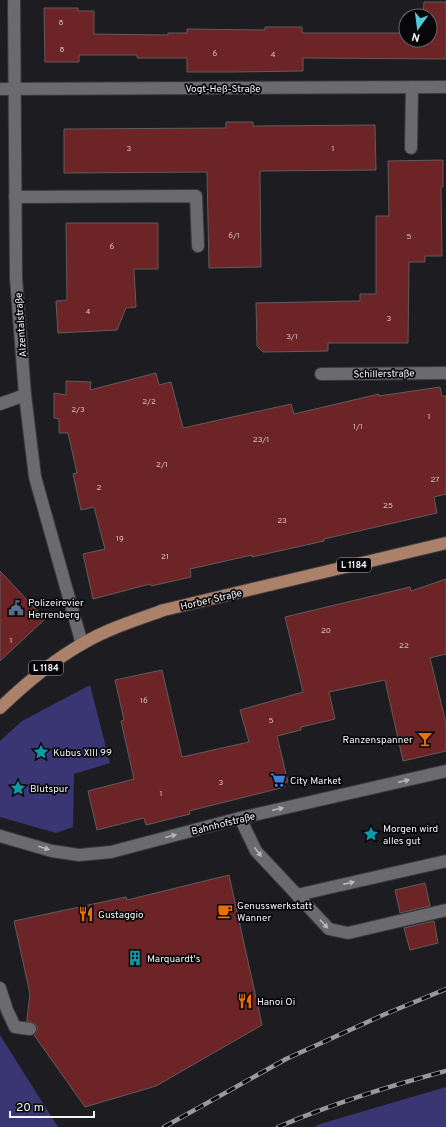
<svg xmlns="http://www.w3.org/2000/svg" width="446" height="1127" font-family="Overpass,sans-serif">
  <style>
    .green { fill: #3a3573 }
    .building { fill: #6d2426; stroke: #625b5b }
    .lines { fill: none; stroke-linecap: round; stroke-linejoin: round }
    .minor-casing { stroke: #3b3b3f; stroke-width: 14 }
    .major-casing { stroke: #3b3b3f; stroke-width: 14 }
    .minor { stroke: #6a6a6f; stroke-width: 12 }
    .major { stroke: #ab816a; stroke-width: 12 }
    .rail-casing { stroke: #99999c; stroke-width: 4.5 }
    .rail { stroke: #070709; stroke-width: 3; stroke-dasharray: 9; stroke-linecap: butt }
    .oneway { fill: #b6b6ba }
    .labels { text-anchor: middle; stroke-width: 3.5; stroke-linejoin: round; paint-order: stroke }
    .number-label { font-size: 8px; fill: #d2c0c3 }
    .shield { fill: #070709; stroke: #adadb0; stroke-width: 1 }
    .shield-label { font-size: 9px; font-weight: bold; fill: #f4f4f7 }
    .street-label { font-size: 10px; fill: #f4f4f7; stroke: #070709 }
    .poi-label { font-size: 10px; fill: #f4f4f7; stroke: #070709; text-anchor: start }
  </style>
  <rect width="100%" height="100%" fill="#1d1d21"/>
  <!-- green -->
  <g class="green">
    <path d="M 90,685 L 110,763 L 74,774 L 73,827 L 56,833 L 0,817 L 0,741 L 22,721 Z"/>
    <path d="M 0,1035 L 5,1043 L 58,1127 L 0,1127 Z"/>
    <path d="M 446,1087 L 446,1127 L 314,1127 L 320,1124 Z"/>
  </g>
  <!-- building -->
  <g class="building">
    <path d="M 424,2 L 446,2 L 446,59 L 303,58 L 303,71 L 234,72 L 187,72 L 187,58 L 137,58 L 137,55 L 79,55 L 79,62 L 45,62 L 44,8 L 78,8 L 78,11 L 94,11 L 94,34 L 168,35 L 168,33 L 187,33 L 187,29 L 265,30 L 265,27 L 302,27 L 302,33 L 406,33 L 406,40 L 430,40 L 430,16 L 423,16 Z"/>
    <path d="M 226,122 L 253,122 L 253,126 L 375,125 L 376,170 L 260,171 L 261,267 L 209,268 L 207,172 L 64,173 L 64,129 L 226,128 Z"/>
    <path d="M 443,160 L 443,187 L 441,187 L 442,256 L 425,256 L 425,262 L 409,262 L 408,343 L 328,343 L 328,351 L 263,352 L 257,346 L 256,303 L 360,301 L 360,294 L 376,294 L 376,216 L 389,216 L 388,161 Z"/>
    <path d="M 66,223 L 158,223 L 158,269 L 134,269 L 136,307 L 126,308 L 117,330 L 58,333 L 56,301 L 67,300 Z"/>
    <path d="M 156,373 L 159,385 L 171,382 L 183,428 L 291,404 L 294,414 L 379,394 L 379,396 L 440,387 L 442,396 L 446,396 L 446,494 L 434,497 L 437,513 L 324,539 L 324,541 L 252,557 L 252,555 L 190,569 L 191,577 L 151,586 L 150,584 L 93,599 L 83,554 L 105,549 L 94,507 L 81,510 L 73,474 L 77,473 L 68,433 L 59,433 L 59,419 L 54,418 L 54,393 L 66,395 L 66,381 L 91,382 L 90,390 Z"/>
    <path d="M 0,571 L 45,619 L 0,661 Z"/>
    <path d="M 446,579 L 446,654 L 430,658 L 446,723 L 446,751 L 403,761 L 385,680 L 329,692 L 335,719 L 301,727 L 301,730 L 277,736 L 288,782 L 283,783 L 285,787 L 189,811 L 190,814 L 146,825 L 144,818 L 97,830 L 88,791 L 134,779 L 121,721 L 124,720 L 115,680 L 162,670 L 182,757 L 249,742 L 240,710 L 303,692 L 285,617 L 410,587 L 411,591 Z"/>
    <path d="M 229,875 L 262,1025 L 156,1086 L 85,1107 L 34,1035 L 37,1030 L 37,1026 L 34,1023 L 27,1021 L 27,1019 L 30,994 L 14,921 L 126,897 L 127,900 Z"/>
    <path d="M 425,883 L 430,906 L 400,913 L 395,890 Z"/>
    <path d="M 434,921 L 438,943 L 410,950 L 404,928 Z"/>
  </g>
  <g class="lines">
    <!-- minor casing -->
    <g class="minor-casing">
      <g id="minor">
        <path d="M 14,0 L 16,278 L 25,395 L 35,477 L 82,644"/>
        <path d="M 0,89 L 446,87"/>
        <path d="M 411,148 L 412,87"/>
        <path d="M 15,197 L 196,196 L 198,246"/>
        <path d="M 321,374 L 446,373"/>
        <path d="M 0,404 L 25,395"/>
        <path d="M 240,818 L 256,851 L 329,929 L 348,933 L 446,910"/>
        <path d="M 0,836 L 52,851 L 79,855 L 111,852 L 240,818 L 446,771"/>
        <path d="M 297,895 L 446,861"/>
        <path d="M 0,988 L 7,1010 L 15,1027 L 30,1029"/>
      </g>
    </g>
    <!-- major casing -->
    <g class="major-casing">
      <path id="major" d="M 0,708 C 25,684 52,661 82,644 C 107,629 136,620 164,610 L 446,543"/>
    </g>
    <!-- minor -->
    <use href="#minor" class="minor"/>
    <!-- major -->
    <use href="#major" class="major"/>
    <!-- rail casing -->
    <g class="rail-casing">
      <g id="rail">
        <path d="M 164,1127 L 286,1059 L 383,1015 L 446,989"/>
        <path d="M 278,1127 C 332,1104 389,1086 446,1071"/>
      </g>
    </g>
    <!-- rail -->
    <use href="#rail" class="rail"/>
  </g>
  <!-- one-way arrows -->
  <defs><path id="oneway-solid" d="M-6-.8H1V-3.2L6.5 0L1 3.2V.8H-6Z"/></defs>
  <g class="oneway">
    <use href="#oneway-solid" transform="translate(404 781) rotate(-13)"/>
    <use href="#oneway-solid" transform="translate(278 809) rotate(-13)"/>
    <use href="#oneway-solid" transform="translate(171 836) rotate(-15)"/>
    <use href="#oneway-solid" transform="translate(44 848) rotate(18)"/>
    <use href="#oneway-solid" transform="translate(258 852) rotate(53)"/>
    <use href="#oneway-solid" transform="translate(349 883) rotate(-13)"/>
    <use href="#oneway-solid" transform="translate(324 924) rotate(47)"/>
  </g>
  <!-- icons -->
  <defs>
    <g id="civic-bare" transform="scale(1.2)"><path d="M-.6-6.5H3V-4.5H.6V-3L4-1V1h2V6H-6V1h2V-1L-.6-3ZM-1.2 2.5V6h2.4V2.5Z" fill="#5c6f8a" stroke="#070709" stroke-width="2.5" paint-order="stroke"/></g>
    <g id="bar-bare" transform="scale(1.2)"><path d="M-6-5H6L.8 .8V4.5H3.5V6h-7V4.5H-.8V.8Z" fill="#e8710a" stroke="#070709" stroke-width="2.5" paint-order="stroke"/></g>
    <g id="sight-bare" transform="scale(1.2)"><path d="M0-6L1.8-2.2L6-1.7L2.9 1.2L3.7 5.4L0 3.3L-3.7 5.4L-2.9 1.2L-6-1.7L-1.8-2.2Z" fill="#0f9aa8" stroke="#070709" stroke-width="2.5" paint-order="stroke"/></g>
    <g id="supermarket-bare" transform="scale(1.2)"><path d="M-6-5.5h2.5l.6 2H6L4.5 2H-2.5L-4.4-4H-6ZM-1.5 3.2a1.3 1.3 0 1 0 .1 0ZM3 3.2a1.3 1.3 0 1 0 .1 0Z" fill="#3f7fe0" stroke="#070709" stroke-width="2.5" paint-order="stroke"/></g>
    <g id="cafe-bare" transform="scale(1.2)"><path d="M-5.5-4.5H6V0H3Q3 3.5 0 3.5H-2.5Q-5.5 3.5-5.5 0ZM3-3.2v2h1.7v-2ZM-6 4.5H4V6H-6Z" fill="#e8710a" stroke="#070709" stroke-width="2.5" paint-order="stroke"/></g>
    <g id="restaurant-bare" transform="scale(1.2)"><path d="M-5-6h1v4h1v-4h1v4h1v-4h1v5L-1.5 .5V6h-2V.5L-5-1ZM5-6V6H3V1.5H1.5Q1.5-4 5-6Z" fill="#e8710a" stroke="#070709" stroke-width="2.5" paint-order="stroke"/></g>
    <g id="building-bare" transform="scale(1.2)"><path d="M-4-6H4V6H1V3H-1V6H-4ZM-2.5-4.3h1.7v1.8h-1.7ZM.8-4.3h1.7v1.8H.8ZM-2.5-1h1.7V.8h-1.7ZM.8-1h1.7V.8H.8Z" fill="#0f9aa8" stroke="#070709" stroke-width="2.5" paint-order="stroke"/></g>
  </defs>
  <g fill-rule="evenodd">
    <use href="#civic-bare" x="16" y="608"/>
    <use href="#bar-bare" x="425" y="739"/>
    <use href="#sight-bare" x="41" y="752"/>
    <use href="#supermarket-bare" x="278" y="780"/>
    <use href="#sight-bare" x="18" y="788"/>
    <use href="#sight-bare" x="371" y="834"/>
    <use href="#cafe-bare" x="225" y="911"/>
    <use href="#restaurant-bare" x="86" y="914"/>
    <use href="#building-bare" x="135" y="958"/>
    <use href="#restaurant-bare" x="245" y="1001"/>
  </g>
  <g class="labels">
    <!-- number labels -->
    <g class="number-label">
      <text x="61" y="25">8</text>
      <text x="62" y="52">8</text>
      <text x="215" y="56">6</text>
      <text x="273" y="57">4</text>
      <text x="129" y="151">3</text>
      <text x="333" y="151">1</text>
      <text x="234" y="238">6/1</text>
      <text x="409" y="239">5</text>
      <text x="112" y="249">6</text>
      <text x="88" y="314">4</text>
      <text x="389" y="321">3</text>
      <text x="292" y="339">3/1</text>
      <text x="149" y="404">2/2</text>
      <text x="78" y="412">2/3</text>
      <text x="429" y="419">1</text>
      <text x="358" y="429">1/1</text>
      <text x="261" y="442">23/1</text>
      <text x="162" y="467">2/1</text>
      <text x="435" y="482">27</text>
      <text x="99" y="490">2</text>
      <text x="388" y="508">25</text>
      <text x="282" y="523">23</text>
      <text x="120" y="541">19</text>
      <text x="165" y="559">21</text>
      <text x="326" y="633">20</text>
      <text x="11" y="643">1</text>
      <text x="404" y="648">22</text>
      <text x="144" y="703">16</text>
      <text x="271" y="723">5</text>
      <text x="221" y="785">3</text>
      <text x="161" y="796">1</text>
    </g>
    <!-- shield labels -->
    <g class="shield">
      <rect x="337" y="558" width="34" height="14" rx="3"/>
      <rect x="29" y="661" width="34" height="14" rx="3"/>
    </g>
    <g class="shield-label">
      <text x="354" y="568">L 1184</text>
      <text x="46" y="671">L 1184</text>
    </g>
    <!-- street labels -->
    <g class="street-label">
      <text x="223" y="92">Vogt-Heß-Straße</text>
      <text transform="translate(20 325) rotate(-94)" y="4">Alzentalstraße</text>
      <text transform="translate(384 373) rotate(-1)" y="4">Schillerstraße</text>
      <text transform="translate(211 599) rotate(-13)" y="4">Horber Straße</text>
      <text transform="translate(223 823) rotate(-14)" y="4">Bahnhofstraße</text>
    </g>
    <!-- poi labels -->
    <g class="poi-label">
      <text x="28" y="606">Polizeirevier<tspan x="28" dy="12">Herrenberg</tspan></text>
      <text x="413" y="743" text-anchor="end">Ranzenspanner</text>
      <text x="53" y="756">Kubus XIII 99</text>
      <text x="290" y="784">City Market</text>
      <text x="30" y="792">Blutspur</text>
      <text x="383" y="832">Morgen wird<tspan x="383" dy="12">alles gut</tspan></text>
      <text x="237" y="909">Genusswerkstatt<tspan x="237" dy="12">Wanner</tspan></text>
      <text x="98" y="918">Gustaggio</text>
      <text x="147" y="962">Marquardt's</text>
      <text x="257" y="1005">Hanoi Oi</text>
    </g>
  </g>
  <!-- north arrow -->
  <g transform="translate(418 28) rotate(194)"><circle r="19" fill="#070709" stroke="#666668"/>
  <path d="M0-3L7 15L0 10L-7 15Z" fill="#52cbd9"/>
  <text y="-6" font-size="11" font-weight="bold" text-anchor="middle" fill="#f4f4f7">N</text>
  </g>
  <!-- scale -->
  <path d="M10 1111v6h84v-6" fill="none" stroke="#f4f4f7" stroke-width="2"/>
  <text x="16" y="1111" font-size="12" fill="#f4f4f7" stroke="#070709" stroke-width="3" paint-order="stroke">20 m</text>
</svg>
